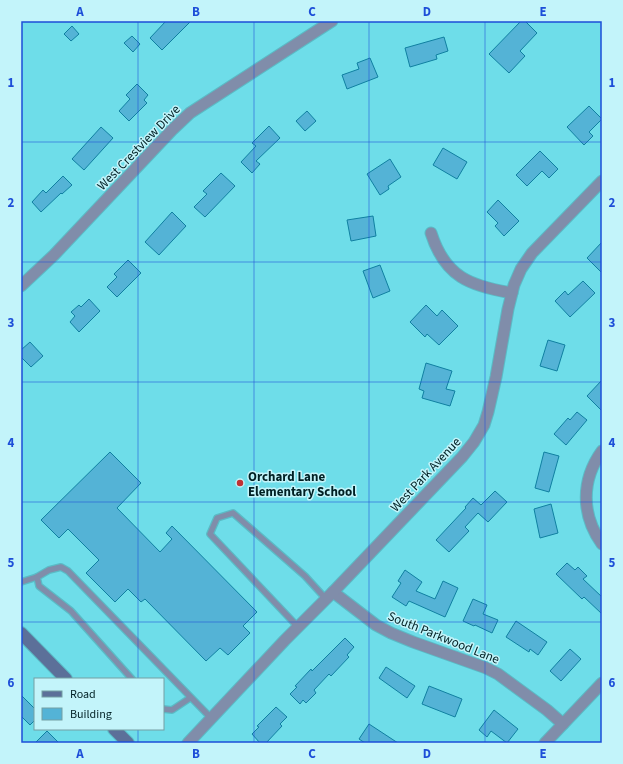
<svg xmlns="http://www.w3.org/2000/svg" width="623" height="764" font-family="'Source Sans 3',sans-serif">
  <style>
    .building { fill: #54b3d6; stroke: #1080a1 }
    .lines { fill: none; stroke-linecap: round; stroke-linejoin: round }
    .lane-casing { stroke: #5abbc6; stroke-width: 8 }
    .street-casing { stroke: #5abbc6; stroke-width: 13 }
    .secondary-casing { stroke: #5abbc6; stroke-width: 14 }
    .lane { stroke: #808daa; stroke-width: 5.5 }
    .street { stroke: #808daa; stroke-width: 11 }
    .secondary { stroke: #5c7099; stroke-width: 12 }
    .grid { fill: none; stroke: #1d4ed8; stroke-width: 1; stroke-opacity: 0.55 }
    .poi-dot { fill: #c03133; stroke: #c3f4fa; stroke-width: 1.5 }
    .labels { text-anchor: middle; stroke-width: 3; stroke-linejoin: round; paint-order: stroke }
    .street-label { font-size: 13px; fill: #002024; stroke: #c3f4fa }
    .poi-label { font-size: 13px; font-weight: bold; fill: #002024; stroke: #c3f4fa; text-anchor: start }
    .neatline { fill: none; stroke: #1d4ed8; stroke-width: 1.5 }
    .grid-label { font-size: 13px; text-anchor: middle; font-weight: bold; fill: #1d4ed8 }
  </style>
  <rect width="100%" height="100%" fill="#6edde9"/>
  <!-- building -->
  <g class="building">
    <path d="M 166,21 L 191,21 L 162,50 L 150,38 Z"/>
    <path d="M 521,21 L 525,21 L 537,33 L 520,51 L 525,56 L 509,73 L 489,54 Z"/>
    <path d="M 72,26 L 79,34 L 71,41 L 64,34 Z"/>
    <path d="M 132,36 L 140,44 L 133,52 L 124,43 Z"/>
    <path d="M 444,37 L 448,51 L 436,55 L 437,59 L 410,67 L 405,48 Z"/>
    <path d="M 370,58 L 378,77 L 347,89 L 342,75 L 359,69 L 357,63 Z"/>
    <path d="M 137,84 L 148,95 L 144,100 L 147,103 L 129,121 L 119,111 L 130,99 L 126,95 Z"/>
    <path d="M 589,106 L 602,119 L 589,132 L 593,136 L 584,145 L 567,127 Z"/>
    <path d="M 307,111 L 316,121 L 305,131 L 296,121 Z"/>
    <path d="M 269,126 L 280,138 L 256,161 L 260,164 L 252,173 L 241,162 L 256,146 L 252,143 Z"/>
    <path d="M 101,127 L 113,138 L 84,170 L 72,159 Z"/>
    <path d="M 443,148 L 467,162 L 457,179 L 433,165 Z"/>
    <path d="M 540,151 L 558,169 L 549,178 L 542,171 L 527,186 L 516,175 Z"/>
    <path d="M 390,159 L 401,177 L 388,186 L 389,189 L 380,195 L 367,174 Z"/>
    <path d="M 221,173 L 235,186 L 205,217 L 194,207 L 207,194 L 203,191 Z"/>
    <path d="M 63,176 L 72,185 L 62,194 L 61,193 L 41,212 L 32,202 L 43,190 L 46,193 Z"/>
    <path d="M 498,200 L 519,221 L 504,236 L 495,226 L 498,223 L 487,212 Z"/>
    <path d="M 172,212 L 186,226 L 159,255 L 145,242 Z"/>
    <path d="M 373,216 L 376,236 L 351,241 L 347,220 Z"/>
    <path d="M 602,242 L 602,273 L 587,258 Z"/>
    <path d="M 128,260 L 141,273 L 117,297 L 107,287 L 117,277 L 114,274 Z"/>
    <path d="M 380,265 L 390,291 L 373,298 L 363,271 Z"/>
    <path d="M 583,281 L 595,293 L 570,317 L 555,301 L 565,291 L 568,295 Z"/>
    <path d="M 89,299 L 100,311 L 79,332 L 70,322 L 75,316 L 71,312 L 79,305 L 81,307 Z"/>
    <path d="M 426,305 L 437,316 L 442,310 L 458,326 L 439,345 L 427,334 L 425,337 L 410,322 Z"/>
    <path d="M 548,340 L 565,345 L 557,371 L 540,366 Z"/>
    <path d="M 30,342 L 43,356 L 31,367 L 21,357 L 21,350 Z"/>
    <path d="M 426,363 L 452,371 L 446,389 L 455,391 L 450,406 L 422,398 L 424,391 L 419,389 Z"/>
    <path d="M 602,380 L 602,411 L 587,396 Z"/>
    <path d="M 577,412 L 587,420 L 566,445 L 554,434 L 568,418 L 570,420 Z"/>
    <path d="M 110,452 L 141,483 L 117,508 L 160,552 L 172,539 L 166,533 L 172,526 L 257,612 L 243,626 L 250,633 L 228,655 L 220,648 L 206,661 L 145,599 L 141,602 L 128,589 L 115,602 L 86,573 L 99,560 L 68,529 L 59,538 L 41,520 Z"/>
    <path d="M 544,452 L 559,456 L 549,492 L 535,488 Z"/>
    <path d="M 495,491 L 507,502 L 488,522 L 478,513 L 465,527 L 469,531 L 449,552 L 436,540 L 466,508 L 465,507 L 473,498 L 481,505 Z"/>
    <path d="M 551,504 L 558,533 L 540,538 L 534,509 Z"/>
    <path d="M 567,563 L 575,570 L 578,567 L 587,576 L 583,579 L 602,597 L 602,614 L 584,597 L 582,599 L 556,574 Z"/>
    <path d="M 405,570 L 422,582 L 416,591 L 435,599 L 443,581 L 458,588 L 445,617 L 409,601 L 406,606 L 392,597 L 401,583 L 398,581 Z"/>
    <path d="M 473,599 L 487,605 L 483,614 L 498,620 L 492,633 L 475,625 L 474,626 L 463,621 Z"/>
    <path d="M 516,621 L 547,642 L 538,655 L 530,649 L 529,652 L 506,637 Z"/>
    <path d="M 345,638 L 354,647 L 347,655 L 349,657 L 331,676 L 329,674 L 314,690 L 316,693 L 306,703 L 303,700 L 300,704 L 290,694 L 297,687 L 295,686 L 311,669 L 312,671 Z"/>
    <path d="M 570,649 L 581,659 L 561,681 L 550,671 Z"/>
    <path d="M 386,667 L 415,686 L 407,698 L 379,678 Z"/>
    <path d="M 429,686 L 462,699 L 455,717 L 422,704 Z"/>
    <path d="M 21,695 L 35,709 L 35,720 L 30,725 L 21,716 Z"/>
    <path d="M 276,707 L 287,717 L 280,724 L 282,726 L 266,743 L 260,743 L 252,734 L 259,727 L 257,726 Z"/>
    <path d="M 494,710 L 518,729 L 507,743 L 491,731 L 487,737 L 479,730 Z"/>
    <path d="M 369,724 L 398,743 L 365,743 L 359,739 Z"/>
    <path d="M 47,731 L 59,743 L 35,743 Z"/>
  </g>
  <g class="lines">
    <!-- lane casing -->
    <g class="lane-casing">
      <g id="lane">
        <path d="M 21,582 L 37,577"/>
        <path d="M 298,627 L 210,534 L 217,518 L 233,513 L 305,576 L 326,599"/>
        <path d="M 132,679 L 71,611 L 39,586 L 37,577 L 49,570 L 61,567 L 68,571 L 211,718"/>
        <path d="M 163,709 L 172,710 L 190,698"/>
      </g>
    </g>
    <!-- street casing -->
    <g class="street-casing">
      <g id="street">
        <path d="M 431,233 C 445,277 470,286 512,293"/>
        <path d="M 21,286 L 54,255 L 172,130 L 190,113 L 332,21"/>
        <path d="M 602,451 C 581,480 581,515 602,544"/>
        <path d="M 333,592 L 376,625 L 391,633 L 413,642 L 486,668 L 498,674 L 547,710 L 563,724"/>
        <path d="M 188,743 L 285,640 L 333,592 L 462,457 L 474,442 L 484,425 L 488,412 L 496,377 L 508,309 L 514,285 L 521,269 L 532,253 L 602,181"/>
        <path d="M 545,743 L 602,683"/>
      </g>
    </g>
    <!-- secondary casing -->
    <g class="secondary-casing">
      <g id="secondary">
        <path d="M 21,633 L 66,679"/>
        <path d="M 114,729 L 128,743"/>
      </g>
    </g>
    <!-- lane -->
    <use href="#lane" class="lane"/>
    <!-- street -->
    <use href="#street" class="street"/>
    <!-- secondary -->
    <use href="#secondary" class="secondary"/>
  </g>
  <!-- grid -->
  <path class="grid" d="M 138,21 L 138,679M 254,21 L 254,743M 369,21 L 369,743M 485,21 L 485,743M 21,142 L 602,142M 21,262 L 602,262M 21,382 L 602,382M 21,502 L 602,502M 21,622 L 602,622M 138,729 L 138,743"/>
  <!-- markers -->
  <circle class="poi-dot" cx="240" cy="483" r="4"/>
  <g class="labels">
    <!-- street labels -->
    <g class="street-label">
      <text transform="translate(138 147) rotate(-46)" y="5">West Crestview Drive</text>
      <text transform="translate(425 474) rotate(-47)" y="5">West Park Avenue</text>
      <text transform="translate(444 637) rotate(22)" y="5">South Parkwood Lane</text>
    </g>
    <!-- poi labels -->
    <g class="poi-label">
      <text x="248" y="481">Orchard Lane<tspan x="248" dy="15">Elementary School</tspan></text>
    </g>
  </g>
  <!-- border -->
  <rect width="623" height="764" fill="none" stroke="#c3f4fa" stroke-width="44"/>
  <!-- legend -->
  <rect x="34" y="678" width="130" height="52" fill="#c3f4fa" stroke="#759fa4"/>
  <rect x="42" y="691" width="20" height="6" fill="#5c7099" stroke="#759fa4"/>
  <text x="70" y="698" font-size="12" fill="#002024">Road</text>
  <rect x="42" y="708" width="20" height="12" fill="#54b3d6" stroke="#759fa4"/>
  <text x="70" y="718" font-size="12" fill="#002024">Building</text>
  <rect x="22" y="22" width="579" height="720" class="neatline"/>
  <g class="grid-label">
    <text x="80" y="16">A</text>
    <text x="196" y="16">B</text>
    <text x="312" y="16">C</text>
    <text x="427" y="16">D</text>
    <text x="543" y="16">E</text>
    <text x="11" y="87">1</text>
    <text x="612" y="87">1</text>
    <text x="11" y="207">2</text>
    <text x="612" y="207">2</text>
    <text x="11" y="327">3</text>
    <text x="612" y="327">3</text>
    <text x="11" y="447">4</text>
    <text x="612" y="447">4</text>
    <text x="11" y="567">5</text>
    <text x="612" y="567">5</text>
    <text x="11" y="687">6</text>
    <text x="612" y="687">6</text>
    <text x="80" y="758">A</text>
    <text x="196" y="758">B</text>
    <text x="312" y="758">C</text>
    <text x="427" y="758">D</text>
    <text x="543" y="758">E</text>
  </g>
</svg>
